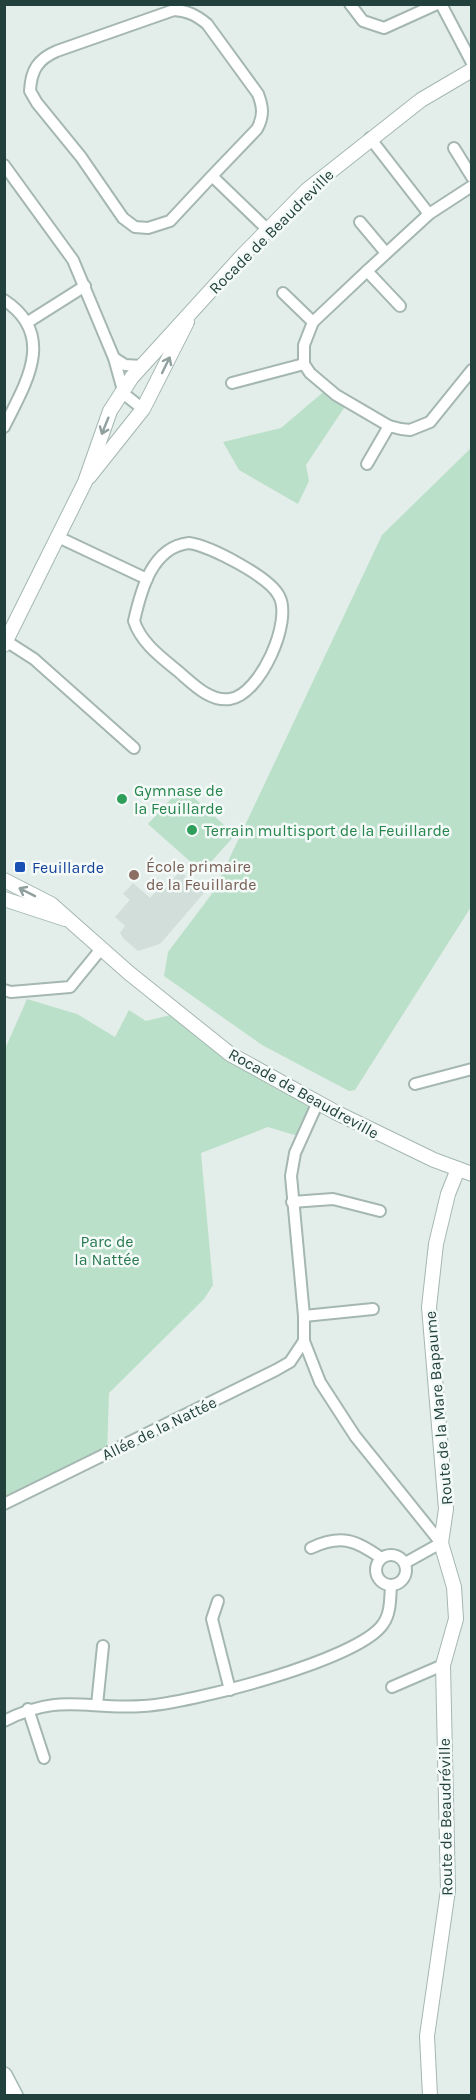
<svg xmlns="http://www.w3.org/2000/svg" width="476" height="2100" font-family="Karla,sans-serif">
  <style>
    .built { fill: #d1deda }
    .green { fill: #bbe0c9 }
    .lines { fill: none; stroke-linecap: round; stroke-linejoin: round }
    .minor-casing { stroke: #a5b7b2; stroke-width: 14 }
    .tertiary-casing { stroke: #a5b7b2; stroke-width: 16 }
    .secondary-casing { stroke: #a1bab4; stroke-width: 18 }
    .minor { stroke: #fff; stroke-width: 10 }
    .tertiary { stroke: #fff; stroke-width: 14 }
    .secondary { stroke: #fff; stroke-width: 15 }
    .oneway { stroke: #90a09e }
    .leisure-dot { fill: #2e9e5b; stroke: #f4faf8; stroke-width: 2 }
    .transit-dot { fill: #1a4fb4; stroke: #f4faf8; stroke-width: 2 }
    .education-dot { fill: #8d6e63; stroke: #f4faf8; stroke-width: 2 }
    .labels { text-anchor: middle; stroke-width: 5; stroke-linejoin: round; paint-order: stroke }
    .street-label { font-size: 16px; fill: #22413c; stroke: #f4faf8 }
    .leisure-label { font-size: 16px; fill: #27864d; stroke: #f4faf8; text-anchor: start }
    .education-label { font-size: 16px; fill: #785e54; stroke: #f4faf8; text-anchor: start }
    .transit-label { font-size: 16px; fill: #164399; stroke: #f4faf8; text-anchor: start }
    .park-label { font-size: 16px; fill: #297a51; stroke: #f4faf8 }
  </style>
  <rect width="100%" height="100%" fill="#e3eeea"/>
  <!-- built -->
  <path class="built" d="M 180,871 L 204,893 L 160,944 L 138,951 L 124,939 L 120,933 L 125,926 L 115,917 L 130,900 L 123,894 L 133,883 L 150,898 L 158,889 L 153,884 L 155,881 L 165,889 Z"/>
  <!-- green -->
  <g class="green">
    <path d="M 328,388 L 348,402 L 306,465 L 309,481 L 298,504 L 239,470 L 223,442 L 281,428 Z"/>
    <path d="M 471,448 L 471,907 L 355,1090 L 349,1091 L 262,1045 L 164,976 L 168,952 L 214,891 L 382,535 Z"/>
    <path d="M 182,787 L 235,835 L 202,872 L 148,824 Z"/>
    <path d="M 27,999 L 77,1014 L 115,1037 L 129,1010 L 146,1021 L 179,1013 L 318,1102 L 301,1137 L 268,1127 L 201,1153 L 213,1285 L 204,1299 L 109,1393 L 107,1454 L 5,1504 L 5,1049 Z"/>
  </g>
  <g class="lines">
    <!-- minor casing -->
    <g class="minor-casing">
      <g id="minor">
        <path d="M 350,4 L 363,21 L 384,28 L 437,4"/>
        <path d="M 441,4 L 472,63"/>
        <path d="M 370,138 L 429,214"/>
        <path d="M 454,148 L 472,177"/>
        <path d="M 4,165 L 73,260 L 114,358 L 124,394 L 143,409"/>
        <path d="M 212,176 L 257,129 C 264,116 263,107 258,94 L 207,24 C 196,15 188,11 174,10 L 57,51 C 38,59 31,70 30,91 L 37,103 L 81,157 L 123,218 L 135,227 L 148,228 L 170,221 L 212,176 L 268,230"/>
        <path d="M 472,186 L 429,214 L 367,271 L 313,322 L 304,345 L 304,364 L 310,373 L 336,395 L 389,426 L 401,429 L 410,430 L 430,422 L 472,370"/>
        <path d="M 360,222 L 386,253"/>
        <path d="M 367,271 L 400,306"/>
        <path d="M 283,293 L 313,322"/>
        <path d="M 4,300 C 57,335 26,383 4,427"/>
        <path d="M 28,322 L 85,286"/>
        <path d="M 114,358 L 125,365 L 142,366"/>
        <path d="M 232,383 L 304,364"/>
        <path d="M 367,464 L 389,426"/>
        <path d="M 58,537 L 147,579"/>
        <path d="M 189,543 C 210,546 270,577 279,596 C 293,621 260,695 230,699 C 210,702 193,684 179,672 C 162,658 141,643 134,621 C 141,590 152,547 189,543 Z"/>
        <path d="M 6,641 L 34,659 L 134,748"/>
        <path d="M 4,990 L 11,992 L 70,987 L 101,949"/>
        <path d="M 415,1084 L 472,1069"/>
        <path d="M 292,1202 L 333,1199 L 380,1211"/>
        <path d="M 304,1316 L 373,1309"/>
        <path d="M 304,1341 L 320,1382 L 355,1436 L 441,1543 L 405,1563"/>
        <path d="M 4,1504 L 276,1370 L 290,1362 L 304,1341 L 304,1316 L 291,1176 L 295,1153 L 318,1102"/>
        <path d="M 311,1548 C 341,1534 356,1540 381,1558"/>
        <circle cx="391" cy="1570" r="15"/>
        <path d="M 218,1601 L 212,1619 L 230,1690"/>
        <path d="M 392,1687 L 443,1665"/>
        <path d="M 97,1705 L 103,1646"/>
        <path d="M 28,1709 L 44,1758"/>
        <path d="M 4,1721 C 61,1692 85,1710 143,1706 C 188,1704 359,1660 383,1624 C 391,1613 390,1598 391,1585"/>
      </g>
    </g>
    <!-- tertiary casing -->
    <g class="tertiary-casing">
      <g id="tertiary">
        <path d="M 89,477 L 143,409 L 187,322"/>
        <path d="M 4,645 L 85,482 L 110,411 L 132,377 L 242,256 L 307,190 L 421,100 L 472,70"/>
        <path d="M 4,880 L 51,904 L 129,973 L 230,1054 L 335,1112 L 434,1160 L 472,1174"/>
        <path d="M 4,899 L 65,919"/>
        <path d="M 430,2096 L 427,2036 L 448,1890 L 443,1665 L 456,1619 L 454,1587 L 441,1543 L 446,1509 L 429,1307 L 436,1244 L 448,1194 L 458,1169"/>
      </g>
    </g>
    <!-- secondary casing -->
    <g class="secondary-casing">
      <path id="secondary" d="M 4,2075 L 15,2096"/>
    </g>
    <!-- minor -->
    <use href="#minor" class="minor"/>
    <!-- tertiary -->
    <use href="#tertiary" class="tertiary"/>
    <!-- secondary -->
    <use href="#secondary" class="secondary"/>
  </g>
  <!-- one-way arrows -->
  <defs><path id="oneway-shaft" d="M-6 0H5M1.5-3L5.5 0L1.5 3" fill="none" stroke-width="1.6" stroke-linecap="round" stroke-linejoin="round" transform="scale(1.5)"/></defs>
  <g class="oneway">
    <use href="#oneway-shaft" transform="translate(166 365) rotate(-64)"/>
    <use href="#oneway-shaft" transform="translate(105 426) rotate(112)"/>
    <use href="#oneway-shaft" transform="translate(27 892) rotate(-153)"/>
  </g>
  <!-- markers -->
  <g class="leisure-dot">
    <circle cx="122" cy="799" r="6"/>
    <circle cx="192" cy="830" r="6"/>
  </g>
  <rect class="transit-dot" x="14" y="861" width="12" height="12" rx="3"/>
  <circle class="education-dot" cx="134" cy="875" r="6"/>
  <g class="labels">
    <!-- street labels -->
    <g class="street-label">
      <text transform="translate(271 231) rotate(-45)" y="6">Rocade de Beaudreville</text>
      <text transform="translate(304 1093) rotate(29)" y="6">Rocade de Beaudreville</text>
      <text transform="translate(438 1408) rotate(-95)" y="6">Route de la Mare Bapaume</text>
      <text transform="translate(159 1428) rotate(-26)" y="6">Allée de la Nattée</text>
      <text transform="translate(445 1817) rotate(-91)" y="6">Route de Beaudréville</text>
    </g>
    <!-- leisure labels -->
    <g class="leisure-label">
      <text x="134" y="796">Gymnase de<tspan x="134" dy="18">la Feuillarde</tspan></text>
      <text x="204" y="836">Terrain multisport de la Feuillarde</text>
    </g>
    <!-- education labels -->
    <g class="education-label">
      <text x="146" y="872">École primaire<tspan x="146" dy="18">de la Feuillarde</tspan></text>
    </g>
    <!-- transit labels -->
    <g class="transit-label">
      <text x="32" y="873">Feuillarde</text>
    </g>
    <!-- park labels -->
    <g class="park-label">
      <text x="107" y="1247">Parc de<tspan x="107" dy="18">la Nattée</tspan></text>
    </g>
  </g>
  <!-- border -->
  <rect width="476" height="2100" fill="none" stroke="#22413c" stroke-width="12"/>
</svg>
